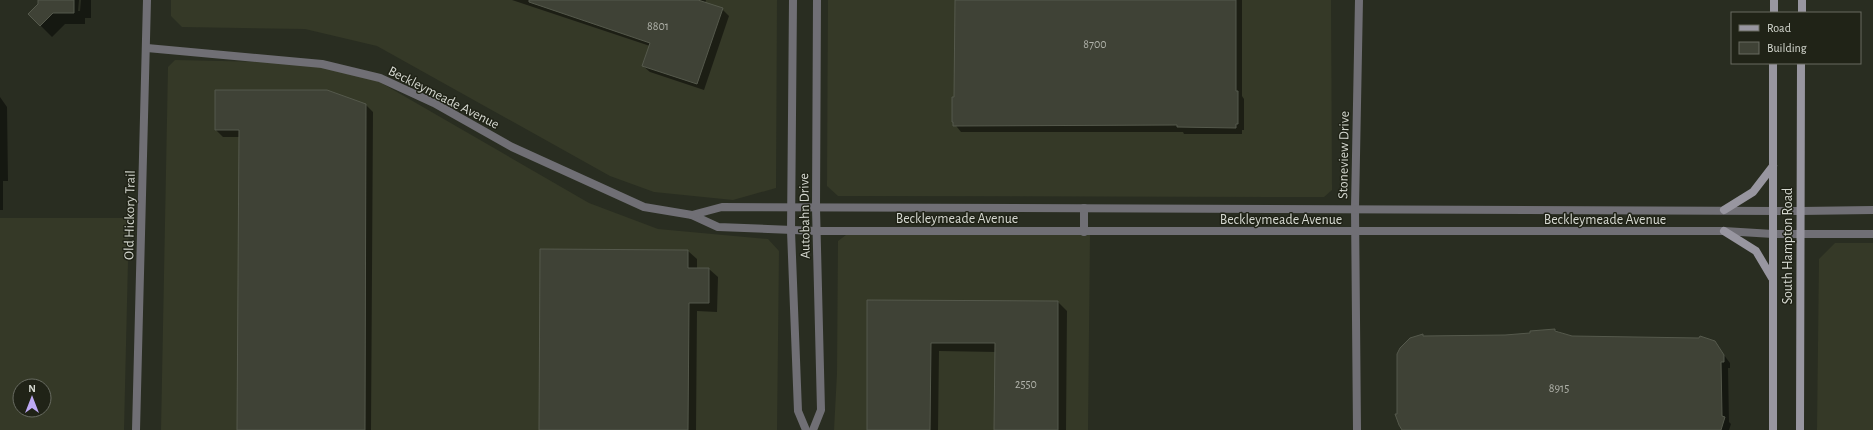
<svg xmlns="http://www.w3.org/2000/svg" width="1873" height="430" font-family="'Alegreya Sans',sans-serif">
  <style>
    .built { fill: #353927; fill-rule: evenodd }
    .shadow { fill: #0007 }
    .building { fill: #3f4236; stroke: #55594c }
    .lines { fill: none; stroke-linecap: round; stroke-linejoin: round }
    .minor { stroke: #706f75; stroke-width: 8 }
    .tertiary { stroke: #706f75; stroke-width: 8 }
    .secondary { stroke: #9896a0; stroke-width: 8 }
    .labels { text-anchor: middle; stroke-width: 3; stroke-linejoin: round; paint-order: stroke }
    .number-label { font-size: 12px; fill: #b0b2aa }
    .street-label { font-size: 14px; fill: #d5d8d0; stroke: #202317 }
  </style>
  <rect width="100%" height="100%" fill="#292d21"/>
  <!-- built -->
  <g class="built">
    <path d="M 171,0 L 777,0 L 776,188 L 733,200 L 654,192 L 610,176 L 377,46 L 305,29 L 182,27 L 171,16 Z"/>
    <path d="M 828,0 L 1331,0 L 1332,190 L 1324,197 L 838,196 L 827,186 Z"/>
    <path d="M 175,60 L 322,63 L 371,77 L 589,203 L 658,229 L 768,239 L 779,251 L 777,430 L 161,430 L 168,67 Z"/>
    <path d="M 0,218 L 129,218 L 124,430 L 0,430 ZM 20,386 L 44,386 L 44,410 L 20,410 Z"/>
    <path d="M 850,232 L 1090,234 L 1088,430 L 834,430 L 837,373 L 838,241 Z"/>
    <path d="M 1835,243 L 1873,243 L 1873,430 L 1817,430 L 1819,259 Z"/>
  </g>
  <!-- shadow -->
  <g class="shadow">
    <path d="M 39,0 L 79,0 L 78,11 L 80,11 L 81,0 L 91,0 L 91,18 L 85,18 L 85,24 L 65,24 L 52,37 L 29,14 L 39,4 Z"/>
    <path d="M 512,0 L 706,0 L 705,3 L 722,9 L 729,16 L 704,90 L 650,72 L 643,66 L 650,46 Z"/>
    <path d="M 956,0 L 1242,0 L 1242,96 L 1244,99 L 1244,130 L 1242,130 L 1242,134 L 1184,134 L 1183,132 L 961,132 L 953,122 L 955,98 Z"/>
    <path d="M 0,97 L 7,107 L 8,181 L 3,181 L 3,210 L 0,210 Z"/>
    <path d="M 366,105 L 373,112 L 371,430 L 238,430 L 240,137 L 223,137 L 216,130 Z"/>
    <path d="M 541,250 L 688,251 L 697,259 L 697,269 L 709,269 L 718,277 L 717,312 L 697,311 L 696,430 L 540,430 Z"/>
    <path d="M 868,301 L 1058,302 L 1067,311 L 1066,430 L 995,430 L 996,352 L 939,351 L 938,430 L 868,430 Z"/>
    <path d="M 1555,330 L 1572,337 L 1714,342 L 1730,363 L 1730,368 L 1728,368 L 1729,422 L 1731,424 L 1729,430 L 1403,430 L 1398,415 L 1423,336 L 1425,337 L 1505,336 Z"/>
  </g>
  <!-- building -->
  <g class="building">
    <path d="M 38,0 L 74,0 L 74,13 L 53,13 L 40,26 L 28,14 L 38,4 Z"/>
    <path d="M 529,0 L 698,0 L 723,8 L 697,84 L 642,66 L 650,43 L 529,2 Z"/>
    <path d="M 955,0 L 1236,0 L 1236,91 L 1238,91 L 1238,124 L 1236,124 L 1236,128 L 1177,127 L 1177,125 L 953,126 L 953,122 L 952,122 L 952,97 L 954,97 Z"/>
    <path d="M 215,90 L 327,90 L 366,104 L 365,430 L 237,430 L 239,130 L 215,130 Z"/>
    <path d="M 540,249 L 688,250 L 688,268 L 709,268 L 709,303 L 689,303 L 688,430 L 539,430 Z"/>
    <path d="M 867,300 L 1058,301 L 1058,430 L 994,430 L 995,343 L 931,343 L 930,430 L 867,430 Z"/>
    <path d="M 1555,329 L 1555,331 L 1572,336 L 1699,338 L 1700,336 L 1715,341 L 1724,355 L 1724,362 L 1721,362 L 1722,416 L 1725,417 L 1721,430 L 1402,430 L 1399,425 L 1395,414 L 1397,414 L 1397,354 L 1400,348 L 1410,338 L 1423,334 L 1423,336 L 1505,335 L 1530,333 L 1530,331 Z"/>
  </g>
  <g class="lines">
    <!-- minor -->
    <path class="minor" d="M 1357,430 L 1355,208 L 1359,0"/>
    <!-- tertiary -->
    <g class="tertiary">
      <path d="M 793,0 L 791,231 L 798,411 L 806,430"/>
      <path d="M 147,48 L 322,64 L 380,78 L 434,103 L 512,147 L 644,207 L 692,215 L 718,227 L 817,231 L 1724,231 L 1773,234 L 1873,234"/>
      <path d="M 1084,208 L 1084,232"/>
      <path d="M 692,215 L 722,207 L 1800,211 L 1873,210"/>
      <path d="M 136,430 L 147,0"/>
      <path d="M 813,430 L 821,410 L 816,208 L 817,0"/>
    </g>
    <!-- secondary -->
    <g class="secondary">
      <path d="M 1774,13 L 1774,0"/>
      <path d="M 1802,13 L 1802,0"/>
      <path d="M 1724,210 L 1753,192 L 1773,166"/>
      <path d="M 1724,231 L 1756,251 L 1772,278"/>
      <path d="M 1773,430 L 1773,63"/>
      <path d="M 1800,430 L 1801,63"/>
    </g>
  </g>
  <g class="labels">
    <!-- number labels -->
    <g class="number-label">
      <text x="658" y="30">8801</text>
      <text x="1095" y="48">8700</text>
      <text x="1026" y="388">2550</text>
      <text x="1559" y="392">8915</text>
    </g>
    <!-- street labels -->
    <g class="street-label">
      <text transform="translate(444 97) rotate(27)" y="5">Beckleymeade Avenue</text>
      <text transform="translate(1343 155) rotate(-89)" y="5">Stoneview Drive</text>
      <text transform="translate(129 215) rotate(-89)" y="5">Old Hickory Trail</text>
      <text transform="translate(804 216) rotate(-91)" y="5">Autobahn Drive</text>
      <text x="957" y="223">Beckleymeade Avenue</text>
      <text x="1281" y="224">Beckleymeade Avenue</text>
      <text x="1605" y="224">Beckleymeade Avenue</text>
      <text transform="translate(1787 246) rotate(-90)" y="5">South Hampton Road</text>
    </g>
  </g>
  <!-- legend -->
  <rect x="1731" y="12" width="130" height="52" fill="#202317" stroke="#686b61"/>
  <rect x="1739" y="25" width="20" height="6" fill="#9896a0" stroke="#686b61"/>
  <text x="1767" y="32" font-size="12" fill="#d5d8d0">Road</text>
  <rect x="1739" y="42" width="20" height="12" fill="#3f4236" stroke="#686b61"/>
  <text x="1767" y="52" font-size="12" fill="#d5d8d0">Building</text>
  <!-- north arrow -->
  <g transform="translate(32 398)"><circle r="19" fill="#202317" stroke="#686b61"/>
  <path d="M0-3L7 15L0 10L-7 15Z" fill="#bda9f5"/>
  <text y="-6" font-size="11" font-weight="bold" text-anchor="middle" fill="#d5d8d0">N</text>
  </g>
</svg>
